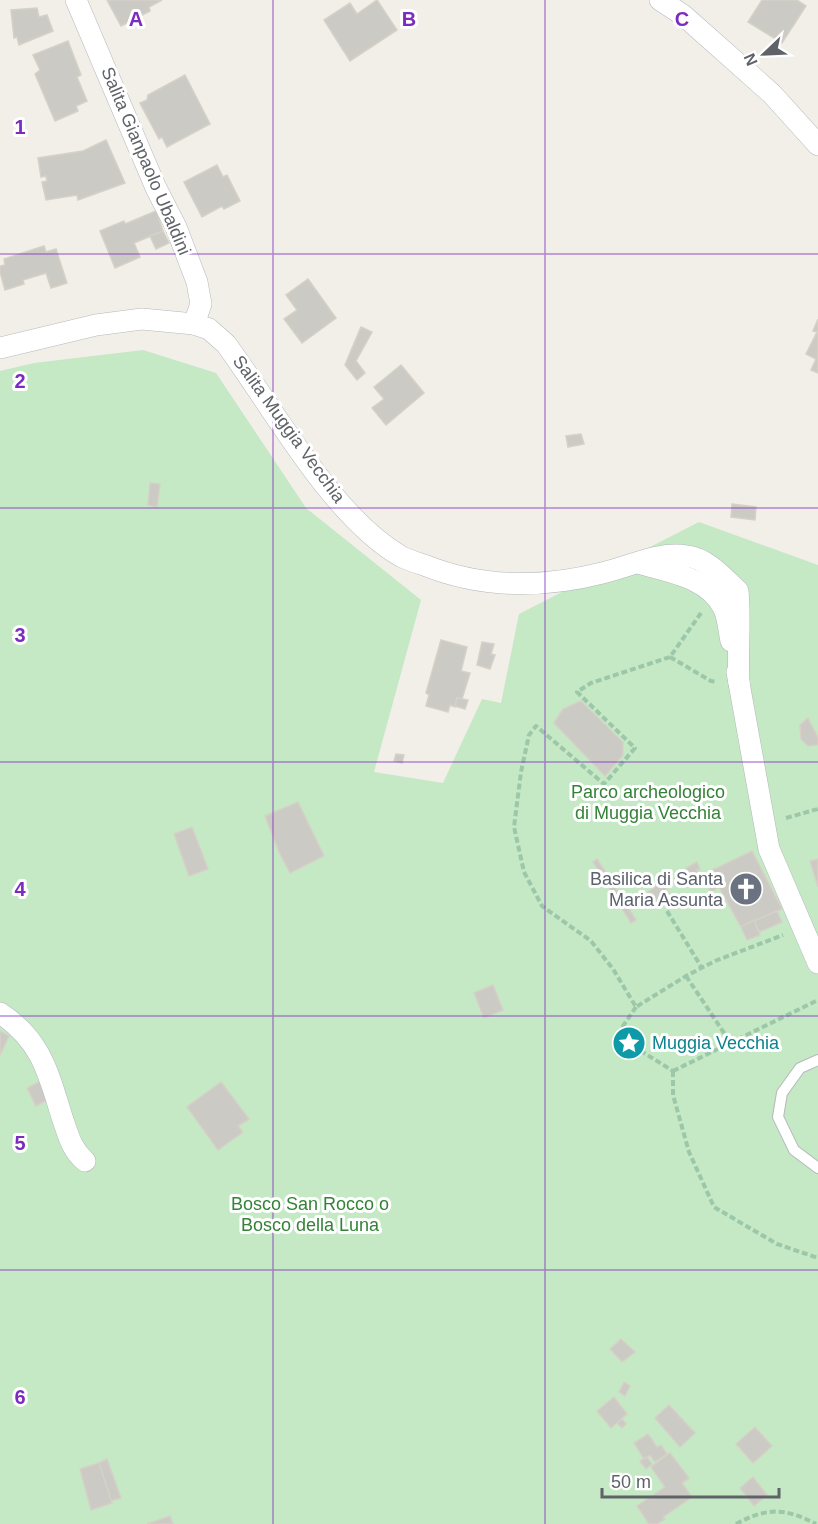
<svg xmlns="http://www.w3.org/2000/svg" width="818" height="1524" font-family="Helvetica,sans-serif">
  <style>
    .green { fill: #c5e8c5 }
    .building { fill: #cccac5; stroke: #d6d1c6; stroke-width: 1.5 }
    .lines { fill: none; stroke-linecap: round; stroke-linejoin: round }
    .lane-casing { stroke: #b5b8bc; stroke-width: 12 }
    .street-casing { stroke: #b5b8bc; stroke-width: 22 }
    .path { stroke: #9cc7a9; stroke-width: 4; stroke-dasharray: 6 3; stroke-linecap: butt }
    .lane { stroke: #fff; stroke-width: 10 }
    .street { stroke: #fff; stroke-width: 21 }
    .grid { fill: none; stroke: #7b2cbf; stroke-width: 1.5; stroke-opacity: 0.55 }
    .labels { text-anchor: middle; stroke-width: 6; stroke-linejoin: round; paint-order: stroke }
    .street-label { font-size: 18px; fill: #5f6368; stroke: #fff }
    .park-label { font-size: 18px; fill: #348238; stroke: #fff }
    .worship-label { font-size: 18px; fill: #5b616d; stroke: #fff; text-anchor: end }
    .culture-label { font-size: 18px; fill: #0d838f; stroke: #fff; text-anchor: start }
    .grid-label { font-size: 20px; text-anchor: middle; font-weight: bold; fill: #7b2cbf; stroke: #fff; stroke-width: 6; stroke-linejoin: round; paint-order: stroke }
  </style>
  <rect width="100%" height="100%" fill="#f1efe8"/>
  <!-- green -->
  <path class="green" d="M 143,350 L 216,373 L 306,508 L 421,600 L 374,772 L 443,783 L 482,699 L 501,703 L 519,614 L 699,522 L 818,565 L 818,1524 L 0,1524 L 0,371 L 34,363 Z"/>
  <!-- building -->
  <g class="building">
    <path d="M 107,0 L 162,0 L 149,7 L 150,11 L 121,26 Z"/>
    <path d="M 377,0 L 397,30 L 350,61 L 324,20 L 350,3 L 357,14 Z"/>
    <path d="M 762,0 L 797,0 L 806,6 L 782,43 L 748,22 Z"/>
    <path d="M 37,8 L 39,17 L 47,15 L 53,31 L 19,45 L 17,37 L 14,38 L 11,10 Z"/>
    <path d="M 68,41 L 81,75 L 77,77 L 87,101 L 76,106 L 78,111 L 55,121 L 35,74 L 40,70 L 33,55 Z"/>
    <path d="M 185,75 L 210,124 L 167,147 L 162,137 L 159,139 L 140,103 L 147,100 L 148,95 Z"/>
    <path d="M 106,140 L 125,183 L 78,200 L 77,195 L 46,200 L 42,182 L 47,181 L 46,176 L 41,177 L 38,158 L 83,151 Z"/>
    <path d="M 217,165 L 223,177 L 227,175 L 240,201 L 224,209 L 222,206 L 202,217 L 184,182 Z"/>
    <path d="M 156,211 L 163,231 L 134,243 L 140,257 L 115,268 L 100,231 L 124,221 L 125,224 Z"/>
    <path d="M 163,231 L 169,243 L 156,249 L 150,236 Z"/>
    <path d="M 44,246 L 46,252 L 56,249 L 67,283 L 51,288 L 46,273 L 23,280 L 24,284 L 5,290 L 0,272 L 0,266 L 5,265 L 4,259 Z"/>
    <path d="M 308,279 L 336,318 L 302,343 L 284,319 L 297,310 L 286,295 Z"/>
    <path d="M 818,319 L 818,373 L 811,370 L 816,359 L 806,354 L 817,332 L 813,331 Z"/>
    <path d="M 361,327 L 372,332 L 356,361 L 365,373 L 357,380 L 345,365 Z"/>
    <path d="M 401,365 L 424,393 L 386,425 L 372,408 L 384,399 L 374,387 Z"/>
    <path d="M 581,434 L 584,444 L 568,447 L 566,436 Z"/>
    <path d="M 150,483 L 160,484 L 157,507 L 148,505 Z"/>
    <path d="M 732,504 L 756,507 L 755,520 L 731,517 Z"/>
    <path d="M 441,640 L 467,647 L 461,671 L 470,673 L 462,699 L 457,698 L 455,707 L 450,705 L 448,712 L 426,706 L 429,695 L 426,693 Z"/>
    <path d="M 482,642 L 494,644 L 491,654 L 495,655 L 490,669 L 477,665 Z"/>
    <path d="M 457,698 L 468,700 L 465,709 L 455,706 Z"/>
    <path d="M 581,701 L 623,742 L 623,755 L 605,776 L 554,723 L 563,709 Z"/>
    <path d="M 808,718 L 818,738 L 818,745 L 808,746 L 801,739 L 800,725 Z"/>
    <path d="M 396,754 L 404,755 L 402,763 L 394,761 Z"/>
    <path d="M 298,802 L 324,856 L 290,873 L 279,852 L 265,816 Z"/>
    <path d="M 192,827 L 208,869 L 189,876 L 174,834 Z"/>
    <path d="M 752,851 L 782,909 L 741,927 L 719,887 L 711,892 L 702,875 Z"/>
    <path d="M 597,859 L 636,920 L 631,923 L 593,862 Z"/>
    <path d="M 818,859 L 818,887 L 810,861 Z"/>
    <path d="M 697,862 L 700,869 L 697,870 L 700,875 L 693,879 L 686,868 Z"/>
    <path d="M 662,882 L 671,896 L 653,909 L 644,895 Z"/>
    <path d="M 777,911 L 782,922 L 759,932 L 754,921 Z"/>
    <path d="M 754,920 L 760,935 L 747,940 L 741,927 Z"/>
    <path d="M 493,985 L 503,1010 L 484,1018 L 474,993 Z"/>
    <path d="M 0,1031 L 9,1036 L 0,1055 Z"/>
    <path d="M 43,1080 L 50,1099 L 36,1106 L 27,1088 Z"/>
    <path d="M 221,1082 L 249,1119 L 238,1126 L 243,1132 L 218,1150 L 187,1107 Z"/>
    <path d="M 621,1339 L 635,1352 L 622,1362 L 610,1349 Z"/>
    <path d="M 624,1382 L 630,1386 L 625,1396 L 619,1392 Z"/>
    <path d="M 614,1397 L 627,1414 L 611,1428 L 597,1411 Z"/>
    <path d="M 669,1405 L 695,1433 L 680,1447 L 655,1418 Z"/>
    <path d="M 622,1419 L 626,1424 L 622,1428 L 617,1423 Z"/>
    <path d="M 755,1427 L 772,1446 L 753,1463 L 736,1444 Z"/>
    <path d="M 648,1434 L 657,1447 L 661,1445 L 667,1454 L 655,1462 L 650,1455 L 644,1459 L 634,1443 Z"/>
    <path d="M 670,1453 L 689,1478 L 682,1483 L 692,1497 L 663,1517 L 665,1519 L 657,1524 L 649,1524 L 637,1506 L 665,1487 L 651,1467 Z"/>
    <path d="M 647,1457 L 652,1464 L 646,1469 L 640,1461 Z"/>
    <path d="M 107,1459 L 121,1498 L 111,1501 L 99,1463 Z"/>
    <path d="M 99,1463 L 112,1503 L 91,1510 L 80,1469 Z"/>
    <path d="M 753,1477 L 767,1495 L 754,1506 L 740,1488 Z"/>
    <path d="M 170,1516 L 173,1524 L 147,1524 Z"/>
  </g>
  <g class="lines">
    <!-- lane casing -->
    <g class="lane-casing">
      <path id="lane" d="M 818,1060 L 800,1068 L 782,1093 L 778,1117 L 794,1150 L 818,1168"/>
    </g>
    <!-- street casing -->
    <g class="street-casing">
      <g id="street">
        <path d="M 76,0 L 156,188 L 176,227 L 197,282 L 201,304 L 194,324"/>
        <path d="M 660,0 L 683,15 L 772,94 L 818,145"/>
        <path d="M 0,348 L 96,325 L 142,319 L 194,324 L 209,329 L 226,344 C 274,409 332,517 402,557 C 409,560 417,563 424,565 C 481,588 543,588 602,573 C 629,567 659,551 687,556 C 708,559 723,577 738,591 C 741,622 737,652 739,683"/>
        <path d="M 641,564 C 670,572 710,578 724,609 C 728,618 729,631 731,641"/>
        <path d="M 737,672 L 769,849 L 818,963"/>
        <path d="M 0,1013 C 41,1040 48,1072 62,1117 C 68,1134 71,1149 85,1161"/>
      </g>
    </g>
    <!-- path -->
    <g class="path">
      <path d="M 701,613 L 670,657 L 591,683 L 577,692 L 635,748 L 604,784 L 536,726 L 529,735 L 521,772 L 514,827 L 524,872 L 542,906 L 591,941 L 613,969 L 636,1007 L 686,976 L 715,961 L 783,935"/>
      <path d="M 670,657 L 711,681 L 717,682"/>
      <path d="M 786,818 L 818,809"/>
      <path d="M 667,911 L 702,968"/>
      <path d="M 686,976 L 730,1042"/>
      <path d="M 636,1007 L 623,1026 L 633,1046 L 673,1071"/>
      <path d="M 673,1071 L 673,1095 L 689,1152 L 714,1207 L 777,1244 L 818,1258"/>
      <path d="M 673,1071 L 818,1000"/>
      <path d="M 736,1524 C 767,1507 786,1508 816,1524"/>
    </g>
    <!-- lane -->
    <use href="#lane" class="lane"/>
    <!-- street -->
    <use href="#street" class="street"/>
  </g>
  <!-- grid -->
  <path class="grid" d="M 273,0 L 273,1524M 545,0 L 545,1524M 0,254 L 818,254M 0,508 L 818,508M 0,762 L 818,762M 0,1016 L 818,1016M 0,1270 L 818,1270"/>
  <!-- icons -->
  <defs>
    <g id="church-disc" transform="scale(1.725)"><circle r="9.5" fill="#6b7280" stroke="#fff"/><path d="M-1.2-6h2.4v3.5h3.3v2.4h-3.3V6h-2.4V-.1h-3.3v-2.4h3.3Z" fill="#fff"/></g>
    <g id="sight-disc" transform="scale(1.725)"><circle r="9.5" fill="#0f9aa8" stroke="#fff"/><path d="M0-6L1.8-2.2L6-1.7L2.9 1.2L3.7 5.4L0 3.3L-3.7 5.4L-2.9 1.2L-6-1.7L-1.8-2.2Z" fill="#fff"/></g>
  </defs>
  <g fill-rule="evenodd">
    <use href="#church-disc" x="746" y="889"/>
    <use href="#sight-disc" x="629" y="1043"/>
  </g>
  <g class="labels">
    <!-- street labels -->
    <g class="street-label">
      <text transform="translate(146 161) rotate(67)" y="6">Salita Gianpaolo Ubaldini</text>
      <text transform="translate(289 429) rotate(54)" y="6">Salita Muggia Vecchia</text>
    </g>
    <!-- park labels -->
    <g class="park-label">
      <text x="648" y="798">Parco archeologico<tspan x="648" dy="21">di Muggia Vecchia</tspan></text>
      <text x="310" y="1210">Bosco San Rocco o<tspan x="310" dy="21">Bosco della Luna</tspan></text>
    </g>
    <!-- worship labels -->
    <g class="worship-label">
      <text x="723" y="885">Basilica di Santa<tspan x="723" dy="21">Maria Assunta</tspan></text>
    </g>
    <!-- culture labels -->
    <g class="culture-label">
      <text x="652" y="1049">Muggia Vecchia</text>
    </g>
  </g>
  <g class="grid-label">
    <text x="136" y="26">A</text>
    <text x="409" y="26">B</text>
    <text x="682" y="26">C</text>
    <text x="20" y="134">1</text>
    <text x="20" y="388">2</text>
    <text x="20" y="642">3</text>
    <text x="20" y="896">4</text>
    <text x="20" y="1150">5</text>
    <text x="20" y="1404">6</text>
  </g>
  <!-- north arrow -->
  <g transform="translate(764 54) rotate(247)" stroke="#ffffff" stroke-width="4.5" paint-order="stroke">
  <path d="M0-4.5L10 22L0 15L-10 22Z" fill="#5f6368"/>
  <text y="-9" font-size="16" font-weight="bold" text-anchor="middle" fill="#5f6368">N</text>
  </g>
  <!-- scale -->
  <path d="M602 1488v9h177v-9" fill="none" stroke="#5f6368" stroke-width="3"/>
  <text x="611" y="1488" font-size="18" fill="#5f6368" stroke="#ffffff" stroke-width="4.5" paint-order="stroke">50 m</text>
</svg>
